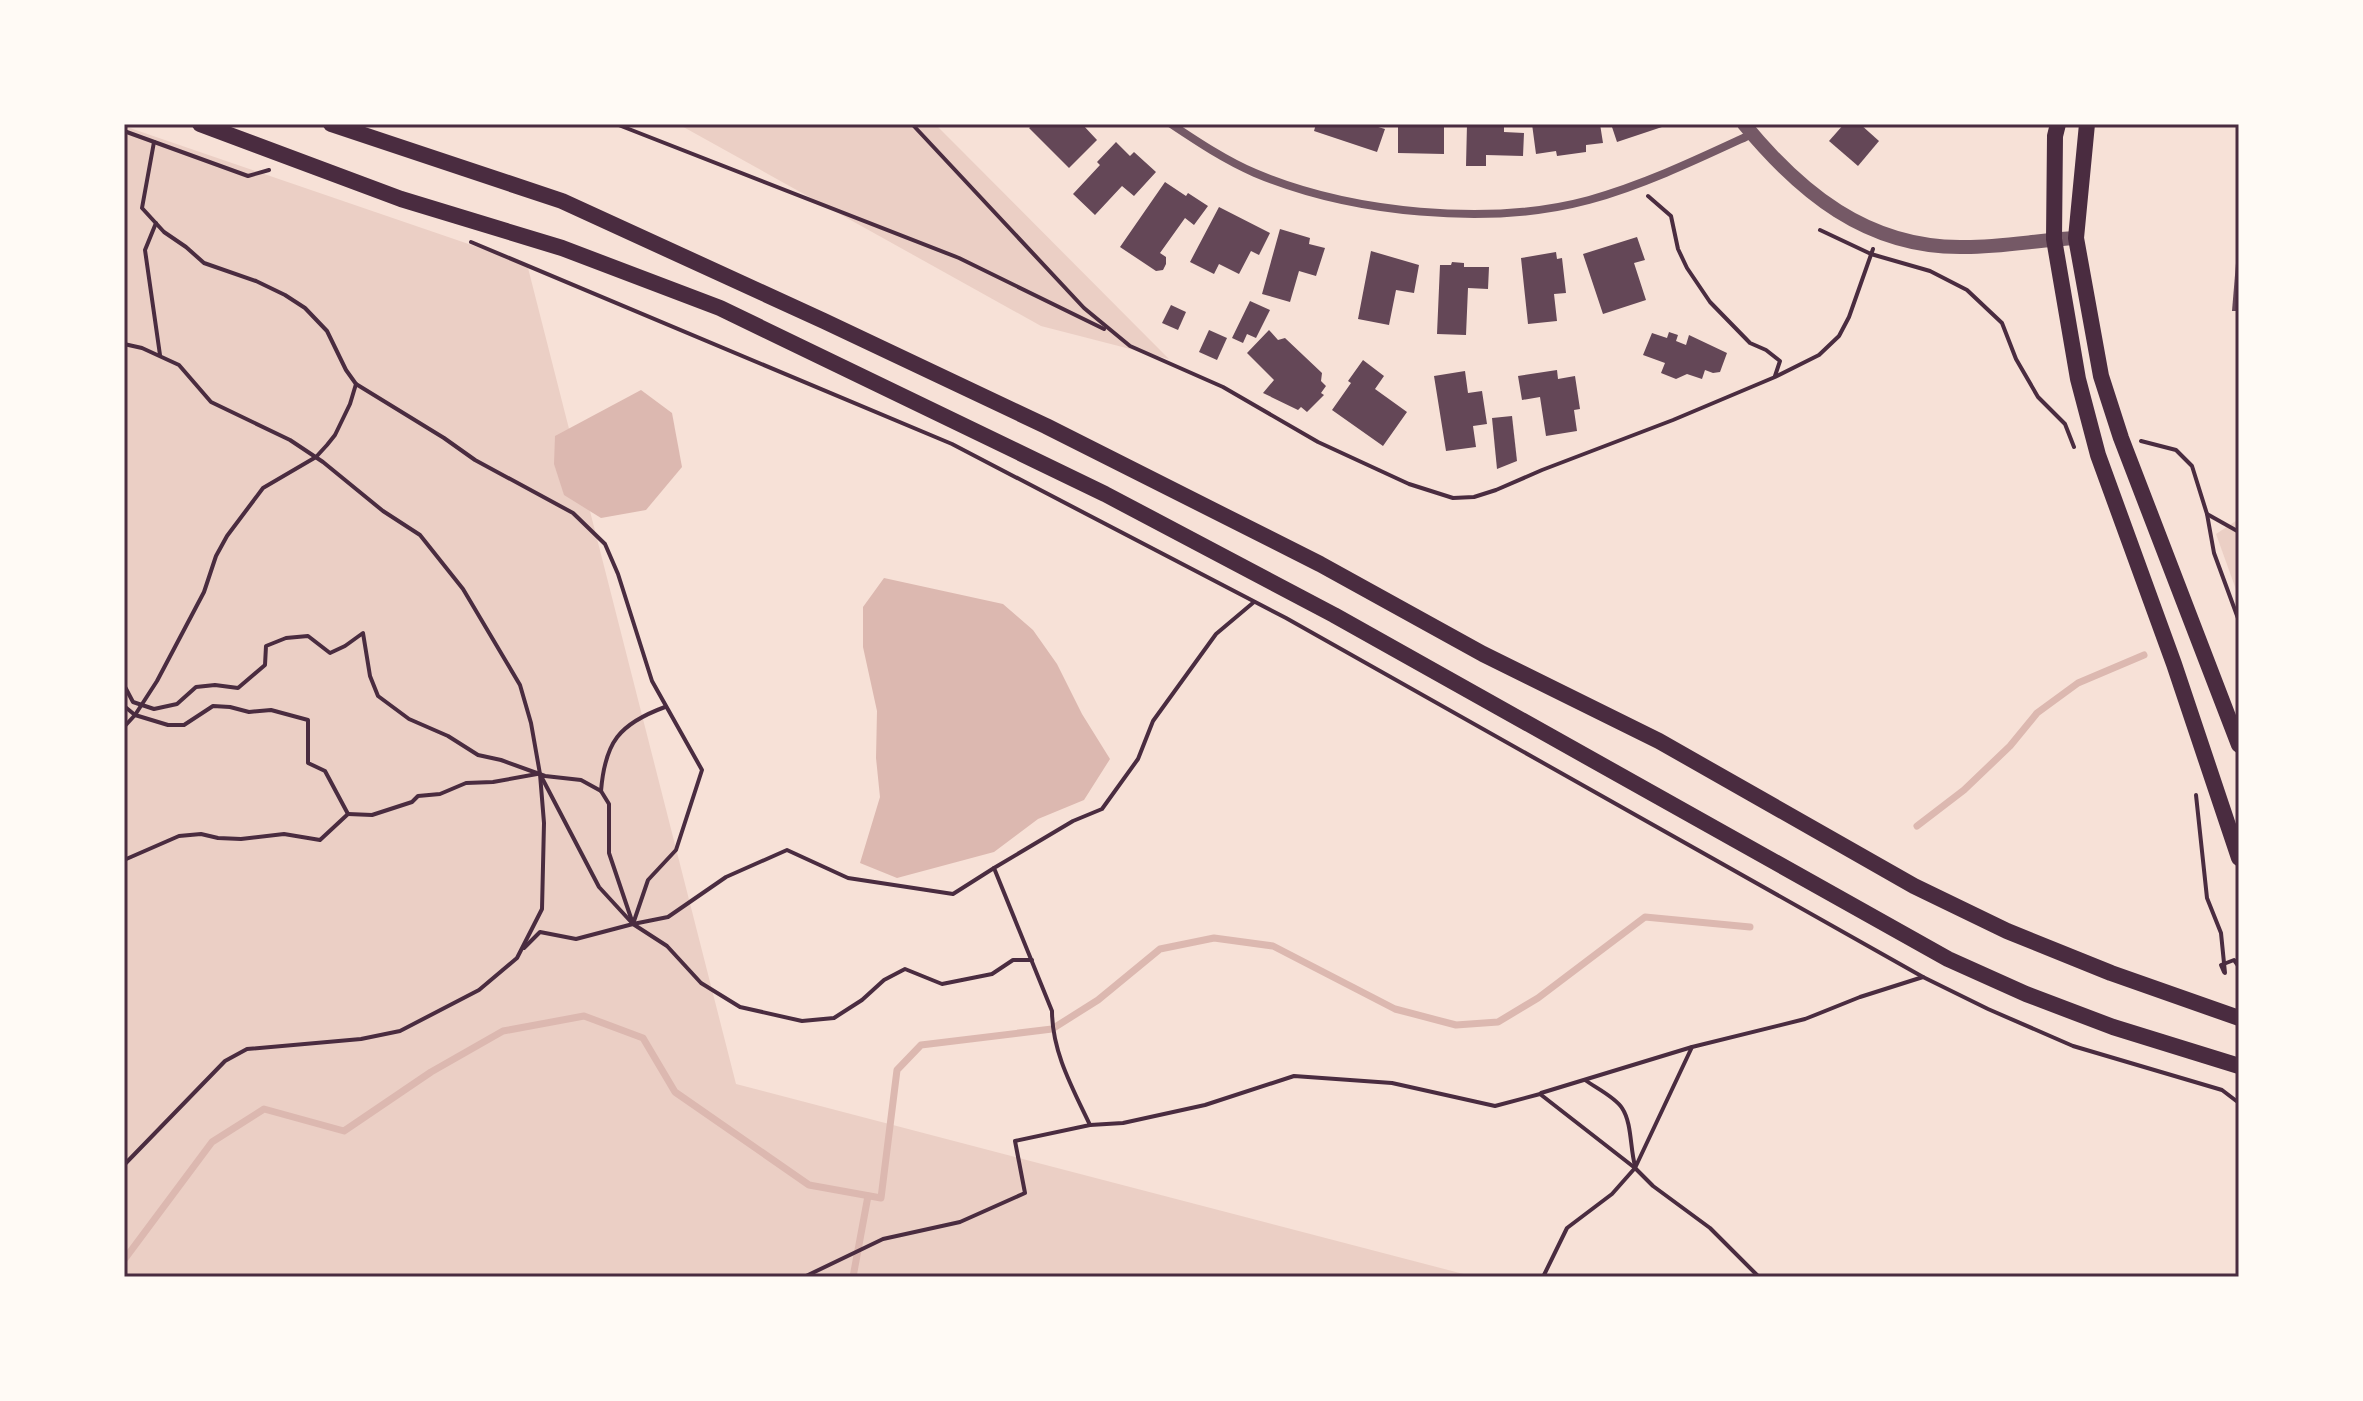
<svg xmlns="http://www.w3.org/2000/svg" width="2363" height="1401" font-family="'Exo 2',sans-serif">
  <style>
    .green { fill: #ebcfc5 }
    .water { fill: #dcb8b0 }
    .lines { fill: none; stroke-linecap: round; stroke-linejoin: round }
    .stream { stroke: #dcb8b0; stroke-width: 7 }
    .building { fill: #644757 }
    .path { stroke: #4a2c40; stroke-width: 4 }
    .minor { stroke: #755966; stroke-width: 8 }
    .tertiary { stroke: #755966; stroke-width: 14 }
    .secondary { stroke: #4a2c40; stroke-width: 16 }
    .neatline { fill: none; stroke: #4a2c40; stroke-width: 3 }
  </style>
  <rect width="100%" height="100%" fill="#f7e1d7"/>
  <!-- green -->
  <g class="green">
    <path d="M 678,124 L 935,124 L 1169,359 L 1041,326 Z"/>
    <path d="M 124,126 L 527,264 L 736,1084 L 1475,1277 L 124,1277 Z"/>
    <path d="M 2239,519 L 2239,598 L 2216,534 Z"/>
  </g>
  <!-- water -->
  <g class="water">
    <path d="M 641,390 L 672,413 L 682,467 L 646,510 L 601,518 L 564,495 L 554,464 L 555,436 Z"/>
    <path d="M 884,578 L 1003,604 L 1033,630 L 1057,664 L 1082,714 L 1110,759 L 1084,800 L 1038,819 L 994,852 L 897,878 L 860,863 L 880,797 L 876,758 L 877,711 L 863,647 L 863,607 Z"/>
  </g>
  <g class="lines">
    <!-- stream -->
    <g class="stream">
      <path d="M 1917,826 L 1964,790 L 2010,746 L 2037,713 L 2078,683 L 2144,655"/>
      <path d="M 124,1260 L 212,1142 L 264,1109 L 344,1131 L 431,1072 L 503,1031 L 584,1016 L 643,1038 L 675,1092 L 809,1185 L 881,1198 L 897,1070 L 921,1045 L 1052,1029 L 1098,1000 L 1160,949 L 1214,938 L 1273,946 L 1395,1009 L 1456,1025 L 1498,1022 L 1538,998 L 1645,917 L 1750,927"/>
      <path d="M 853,1277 L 868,1196"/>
    </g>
  </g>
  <!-- building -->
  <g class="building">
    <path d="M 1034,124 L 1082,124 L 1097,140 L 1069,168 L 1029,128 Z"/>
    <path d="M 1316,124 L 1376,124 L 1375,126 L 1385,129 L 1377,152 L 1314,131 Z"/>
    <path d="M 1398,124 L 1444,124 L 1444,154 L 1398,153 Z"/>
    <path d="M 1467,124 L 1504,124 L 1504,132 L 1524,133 L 1523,156 L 1486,155 L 1486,166 L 1466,166 Z"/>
    <path d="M 1532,124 L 1600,124 L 1603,143 L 1586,145 L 1586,152 L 1557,156 L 1556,151 L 1536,154 Z"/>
    <path d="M 1611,124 L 1668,124 L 1668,125 L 1617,142 Z"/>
    <path d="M 1844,124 L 1860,124 L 1879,141 L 1858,166 L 1829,141 Z"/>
    <path d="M 1116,142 L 1130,156 L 1134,152 L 1156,172 L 1134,196 L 1122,186 L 1095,215 L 1073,194 L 1100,165 L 1097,162 Z"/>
    <path d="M 1165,182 L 1186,196 L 1188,193 L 1208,206 L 1194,225 L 1185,218 L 1160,253 L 1166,257 L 1166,264 L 1163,270 L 1156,271 L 1120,247 Z"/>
    <path d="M 1219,207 L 1270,233 L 1259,255 L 1251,251 L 1239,274 L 1219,264 L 1214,274 L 1190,262 Z"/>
    <path d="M 1280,229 L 1310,238 L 1309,244 L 1325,248 L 1316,276 L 1299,271 L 1290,302 L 1262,294 Z"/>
    <path d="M 1637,237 L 1645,260 L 1634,263 L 1646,300 L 1603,314 L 1583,254 Z"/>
    <path d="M 1371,251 L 1419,265 L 1414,293 L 1396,290 L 1389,325 L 1358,319 Z"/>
    <path d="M 1556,252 L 1557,259 L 1562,258 L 1566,293 L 1554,294 L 1557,321 L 1528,324 L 1521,258 Z"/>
    <path d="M 1452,262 L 1464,263 L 1464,267 L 1489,267 L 1488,289 L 1468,288 L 1466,335 L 1437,334 L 1440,265 L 1451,265 Z"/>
    <path d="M 2236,263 L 2239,263 L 2239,311 L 2232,311 Z"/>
    <path d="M 1250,301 L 1270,310 L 1256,338 L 1247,334 L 1243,343 L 1232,338 Z"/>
    <path d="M 1171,305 L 1186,312 L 1178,330 L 1162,323 Z"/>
    <path d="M 1209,330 L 1227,338 L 1217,360 L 1199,352 Z"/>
    <path d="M 1269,330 L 1278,340 L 1285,338 L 1322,373 L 1321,381 L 1326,386 L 1321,393 L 1324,395 L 1307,412 L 1301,407 L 1298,410 L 1263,393 L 1274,380 L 1247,353 Z"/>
    <path d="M 1669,332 L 1678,335 L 1676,341 L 1686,345 L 1689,335 L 1727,353 L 1720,372 L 1713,373 L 1705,370 L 1702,379 L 1687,374 L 1676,379 L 1661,373 L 1665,363 L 1643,355 L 1652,333 L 1667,338 Z"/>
    <path d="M 1363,360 L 1384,376 L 1375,389 L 1407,412 L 1383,446 L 1332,410 L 1351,383 L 1348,381 Z"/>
    <path d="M 1557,370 L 1558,379 L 1575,376 L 1580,409 L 1574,410 L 1577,431 L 1546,436 L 1540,397 L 1522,400 L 1518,376 Z"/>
    <path d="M 1465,371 L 1468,393 L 1482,391 L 1487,424 L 1473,426 L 1476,447 L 1446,451 L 1434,376 Z"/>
    <path d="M 1512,416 L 1517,461 L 1497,469 L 1492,418 Z"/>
  </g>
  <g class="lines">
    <!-- path -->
    <g class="path">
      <path d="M 616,124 L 959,258 L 1104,329"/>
      <path d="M 912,124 L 1084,308 L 1130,346 L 1223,387 L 1318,442 L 1409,484 L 1453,498 L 1474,497 L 1496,490 L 1542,470 L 1673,420 L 1775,377 L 1819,355 L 1839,336 L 1849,317 L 1873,249"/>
      <path d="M 124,131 L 248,176 L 269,170"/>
      <path d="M 154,142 L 142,208 L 164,232 L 186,247 L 204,263 L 256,281 L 285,295 L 305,308 L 327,331 L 346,370 L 356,384 L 444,438 L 475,460 L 573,513 L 605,544 L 618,574 L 652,681 L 702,770 L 676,850 L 648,880 L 633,924"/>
      <path d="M 1648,196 L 1671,216 L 1678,249 L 1687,268 L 1710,302 L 1750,343 L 1766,350 L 1780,361 L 1775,376"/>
      <path d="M 156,223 L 145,250 L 160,355"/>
      <path d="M 1820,230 L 1871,254 L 1930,271 L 1967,290 L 2002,323 L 2016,359 L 2038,397 L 2065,424 L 2074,447"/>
      <path d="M 471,242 L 952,444 L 1286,618 L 1923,977 L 1988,1009 L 2073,1046 L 2222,1090 L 2239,1103"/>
      <path d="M 124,344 L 142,348 L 179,365 L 211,402 L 290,440 L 323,462 L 383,511 L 420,535 L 463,589 L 520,685 L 531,723 L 540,774 L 544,823 L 542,909 L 517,958 L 479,990 L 400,1031 L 361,1039 L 247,1049 L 225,1061 L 124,1165"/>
      <path d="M 2141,441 L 2176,450 L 2192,466 L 2207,514 L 2214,553 L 2239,621"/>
      <path d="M 2207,514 L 2239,532"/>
      <path d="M 124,685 L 133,702 L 154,709 L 177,704 L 196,687 L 215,685 L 238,688 L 265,665 L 266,646 L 286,638 L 308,636 L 330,653 L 345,646 L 363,633 L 370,676 L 378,696 L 409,719 L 448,736 L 478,755 L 501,760 L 545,776 L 581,780 L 601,791 L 609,804 L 609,853 L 633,924 L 667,946 L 701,983 L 740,1007 L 802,1021 L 834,1018 L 862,1000 L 884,980 L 905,969 L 942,984 L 992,974 L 1013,960 L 1032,960"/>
      <path d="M 124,706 L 135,715 L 168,725 L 184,725 L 213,706 L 230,707 L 249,712 L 271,710 L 308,720 L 308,763 L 325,771 L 348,814"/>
      <path d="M 124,727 L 135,715 L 157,681 L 204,592 L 216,556 L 227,536 L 263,488 L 316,457 L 327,445 L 335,435 L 350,404 L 356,384"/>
      <path d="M 541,776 L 599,887 L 633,924 L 668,917 L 726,877 L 787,850 L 848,878 L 953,894 L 994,868"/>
      <path d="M 601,791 C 605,742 619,724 665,707"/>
      <path d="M 2196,795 L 2207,898 L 2221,933 L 2225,973"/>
      <path d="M 348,814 L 372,815 L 412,802 L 418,796 L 440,794 L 466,783 L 493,782 L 537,774"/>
      <path d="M 124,860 L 179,836 L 201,834 L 218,838 L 241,839 L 284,834 L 320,840 L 348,814"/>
      <path d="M 524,948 L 540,932 L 576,939 L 633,924"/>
      <path d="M 2224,972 L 2221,965 L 2234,960 L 2239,967"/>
      <path d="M 1585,1080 C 1596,1088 1615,1097 1622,1108 C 1632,1123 1630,1148 1635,1166"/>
      <path d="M 1541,1093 L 1692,1047"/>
      <path d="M 1090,1125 L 1123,1123 L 1205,1105 L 1294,1076 L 1392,1083 L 1495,1106 L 1540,1094 L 1635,1168 L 1653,1186 L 1710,1228 L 1759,1277"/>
      <path d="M 804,1277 L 883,1239 L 960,1222 L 1025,1193 L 1015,1141 L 1090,1125 C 1073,1089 1052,1052 1052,1011 L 994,868 L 1073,821 L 1102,809 L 1138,759 L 1153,721 L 1216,634 L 1254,602"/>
      <path d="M 1543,1277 L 1567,1228 L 1612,1194 L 1635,1168 L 1692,1047 L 1805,1019 L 1860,997 L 1923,977"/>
    </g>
    <!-- minor -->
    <path class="minor" d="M 1171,124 C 1198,142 1225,160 1255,173 C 1350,213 1489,227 1589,200 C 1646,184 1698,159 1752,134"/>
    <!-- tertiary -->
    <path class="tertiary" d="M 1744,124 C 1800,192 1866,247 1960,247 C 1998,248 2037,240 2076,238"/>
    <!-- secondary -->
    <g class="secondary">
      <path d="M 200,124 L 401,199 L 562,248 L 720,308 L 1105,494 L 1334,615 L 1948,959 L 2026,994 L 2113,1027 L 2239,1066"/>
      <path d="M 331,124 L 562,201 L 824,321 L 1046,426 L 1320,564 L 1483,654 L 1659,741 L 1914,886 L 2007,931 L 2111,973 L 2239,1018"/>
      <path d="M 2058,124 L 2055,136 L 2054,239 L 2078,379 L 2098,455 L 2174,664 L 2239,858"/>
      <path d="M 2087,124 L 2076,238 L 2101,376 L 2121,438 L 2239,745"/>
    </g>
  </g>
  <!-- border -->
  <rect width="2363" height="1401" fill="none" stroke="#fffaf5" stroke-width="252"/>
  <rect x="126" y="126" width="2111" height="1149" class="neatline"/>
</svg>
